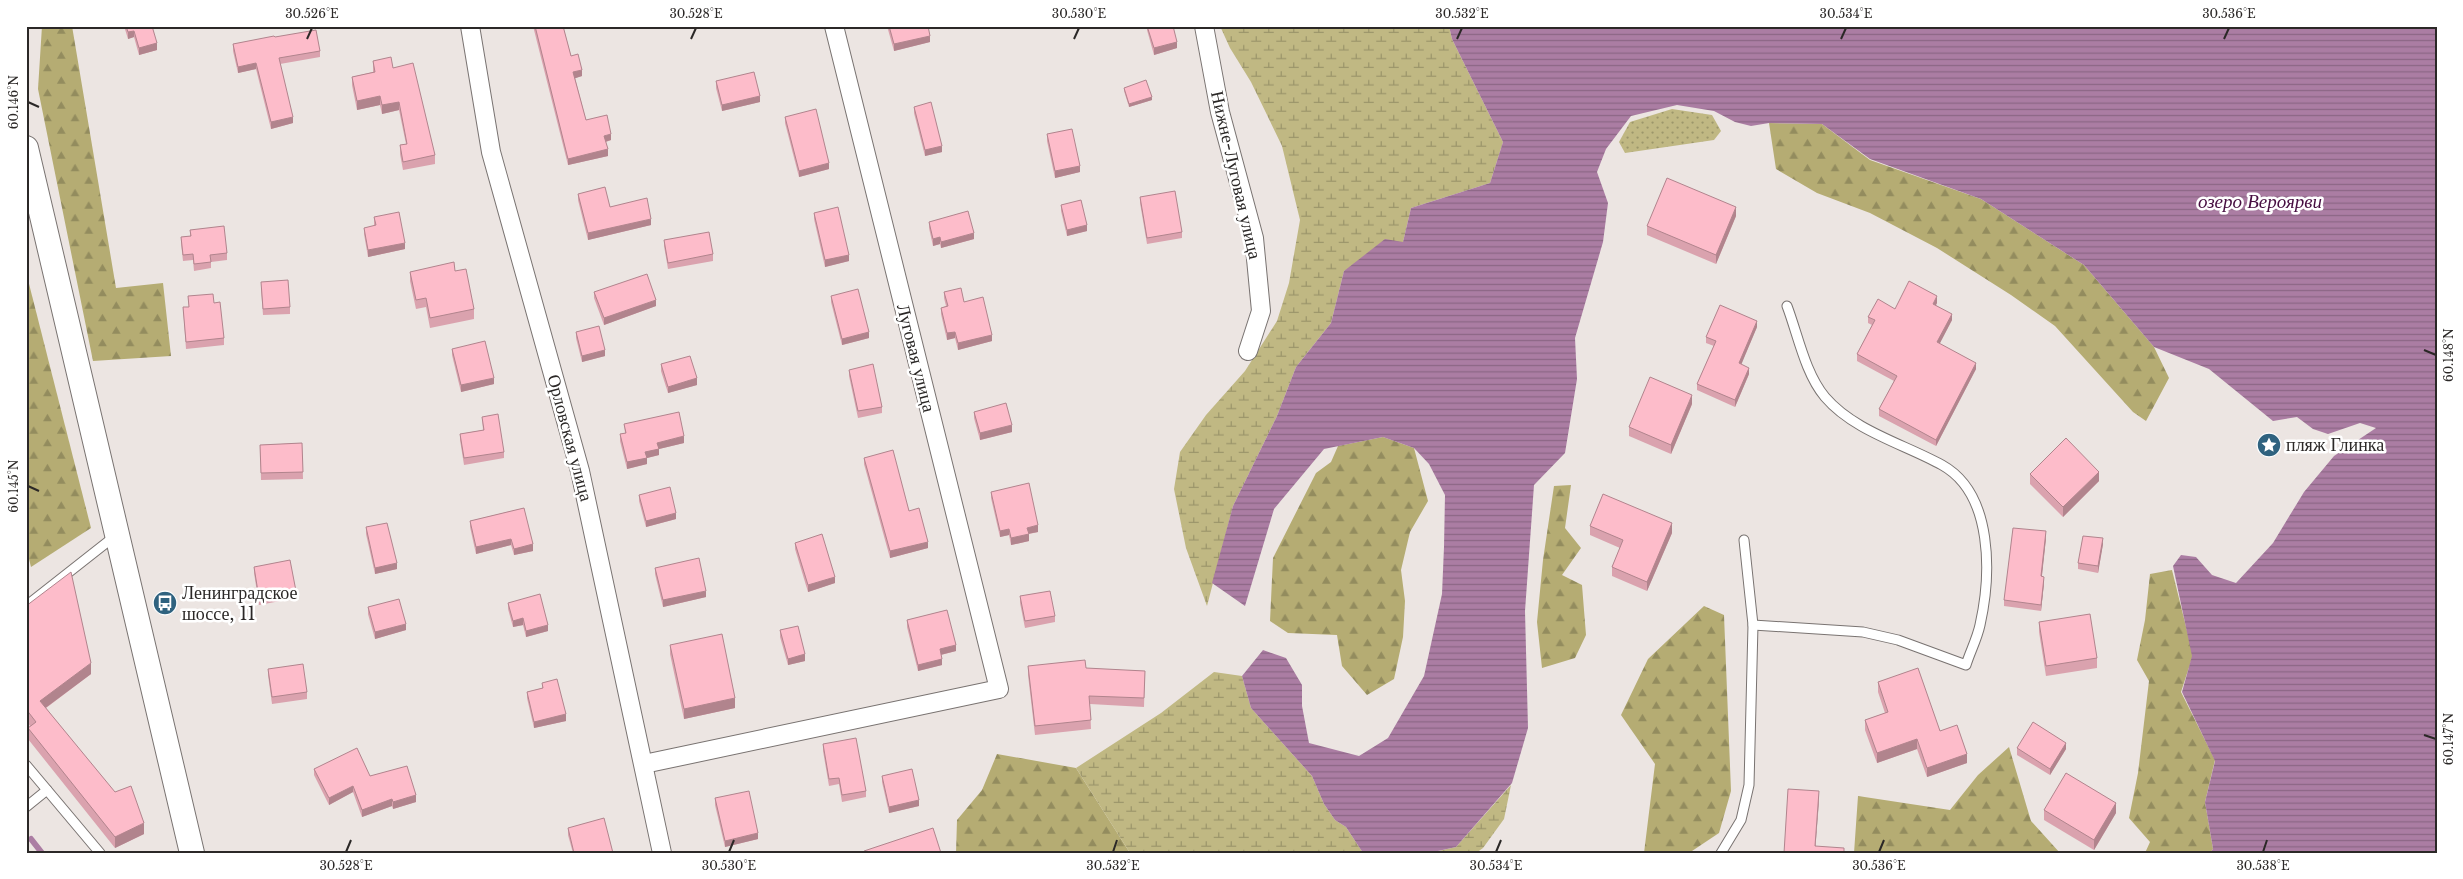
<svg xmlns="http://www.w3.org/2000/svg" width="2463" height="879" font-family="'Libre Baskerville',serif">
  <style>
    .grass { fill: url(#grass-dots) }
    .forest { fill: url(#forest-firs) }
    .wetland { fill: url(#wetland-marsh) }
    .water { fill: url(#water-rules) }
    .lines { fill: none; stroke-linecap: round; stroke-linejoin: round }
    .stream { stroke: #ab7da3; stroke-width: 6 }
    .service-casing { stroke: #797371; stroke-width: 11 }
    .minor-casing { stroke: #797371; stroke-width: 20 }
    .secondary-casing { stroke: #797371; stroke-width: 26 }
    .service { stroke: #fff; stroke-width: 9 }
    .minor { stroke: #fff; stroke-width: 18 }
    .secondary { stroke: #fff; stroke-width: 24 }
    .wall { fill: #daa2ae }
    .shaded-wall { fill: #b1848d }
    .building { fill: #fdbcca; stroke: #b1848d }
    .ticks { fill: none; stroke: #2b2827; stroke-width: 2 }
    .labels { text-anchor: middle; stroke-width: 5; stroke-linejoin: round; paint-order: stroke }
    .street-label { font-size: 18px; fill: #2b2827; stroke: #fff }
    .poi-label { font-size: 18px; fill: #2b2827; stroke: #fff; text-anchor: start }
    .water-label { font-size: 19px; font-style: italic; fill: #470e41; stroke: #fff }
    .neatline { fill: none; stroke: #2b2827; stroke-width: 2 }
    .ticks-label { font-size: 12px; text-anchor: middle; fill: #2b2827 }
  </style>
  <defs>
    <pattern id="grass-dots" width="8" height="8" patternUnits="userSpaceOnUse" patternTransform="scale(1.25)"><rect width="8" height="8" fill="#c0b883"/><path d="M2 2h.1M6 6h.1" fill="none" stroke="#9c966b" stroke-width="1.8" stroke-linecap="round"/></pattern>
    <pattern id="forest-firs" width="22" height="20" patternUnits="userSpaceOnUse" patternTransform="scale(1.25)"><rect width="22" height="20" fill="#b5ac73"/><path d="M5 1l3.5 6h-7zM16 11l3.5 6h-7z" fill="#938c5e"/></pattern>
    <pattern id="wetland-marsh" width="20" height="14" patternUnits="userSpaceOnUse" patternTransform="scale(1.25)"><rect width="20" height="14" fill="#c0b883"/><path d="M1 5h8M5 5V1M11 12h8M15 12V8" fill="none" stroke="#9c966b"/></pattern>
    <pattern id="water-rules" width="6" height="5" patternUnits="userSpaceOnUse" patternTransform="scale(1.25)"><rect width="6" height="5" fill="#ab7da3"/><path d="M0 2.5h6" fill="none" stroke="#8b6685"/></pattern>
  </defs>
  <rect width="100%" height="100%" fill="#ece5e2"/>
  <!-- grass -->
  <path class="grass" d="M 1672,109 L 1712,115 L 1721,131 L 1714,140 L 1625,153 L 1619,142 L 1630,122 Z"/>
  <!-- forest -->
  <g class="forest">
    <path d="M 42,26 L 72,26 L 116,288 L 163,283 L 171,356 L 93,361 L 38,89 Z"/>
    <path d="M 1769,123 L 1822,124 L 1870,160 L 1981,199 L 2084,265 L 2154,347 L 2169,378 L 2146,421 L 2133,412 L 2055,326 L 2011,295 L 1937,248 L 1870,213 L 1817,193 L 1776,169 Z"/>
    <path d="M 26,272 L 91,528 L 31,567 L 26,547 Z"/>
    <path d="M 1383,437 L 1414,448 L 1428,501 L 1410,532 L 1401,570 L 1405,601 L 1403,637 L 1394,679 L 1367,695 L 1342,666 L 1337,635 L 1288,633 L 1270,621 L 1273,558 L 1316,473 L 1331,462 L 1338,446 Z"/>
    <path d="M 1571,485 L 1565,528 L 1581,548 L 1562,575 L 1582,585 L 1586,635 L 1575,658 L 1542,668 L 1537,622 L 1543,560 L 1554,486 Z"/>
    <path d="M 2172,570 L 2193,655 L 2181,692 L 2215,760 L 2205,802 L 2213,849 L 2210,853 L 2145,853 L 2150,842 L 2129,818 L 2138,773 L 2149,681 L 2137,660 L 2145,620 L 2150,574 Z"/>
    <path d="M 1704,606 L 1724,615 L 1731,791 L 1719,833 L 1692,851 L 1644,853 L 1655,764 L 1621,715 L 1648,659 Z"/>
    <path d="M 2009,747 L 2031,821 L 2060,853 L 1854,853 L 1858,796 L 1950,810 L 1978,775 Z"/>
    <path d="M 997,754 L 1076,768 L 1130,853 L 956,853 L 957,820 L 982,790 Z"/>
  </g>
  <!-- wetland -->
  <g class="wetland">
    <path d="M 1220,26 L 1449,26 L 1452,39 L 1503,142 L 1490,183 L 1411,208 L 1403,242 L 1344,271 L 1331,323 L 1296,367 L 1277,416 L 1233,506 L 1207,606 L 1186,548 L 1174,489 L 1180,452 L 1206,415 L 1245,371 L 1277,321 L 1289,283 L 1300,220 L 1282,146 L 1251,82 L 1230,48 Z"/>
    <path d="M 1214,672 L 1242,676 L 1251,708 L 1312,776 L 1324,804 L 1335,820 L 1346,827 L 1363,853 L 1130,853 L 1076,768 L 1161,713 Z"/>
    <path d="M 1511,785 L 1504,819 L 1483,848 L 1476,853 L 1429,853 L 1456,847 Z"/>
  </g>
  <!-- water -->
  <path class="water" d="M 1449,26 L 2437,26 L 2437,853 L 2210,853 L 2213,849 L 2205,802 L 2215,761 L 2182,692 L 2192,656 L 2173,566 L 2181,555 L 2196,557 L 2212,575 L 2236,583 L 2273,543 L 2304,492 L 2334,456 L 2376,428 L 2360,423 L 2328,434 L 2313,429 L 2297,417 L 2273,421 L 2209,369 L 2154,347 L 2084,265 L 1981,199 L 1870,159 L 1822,124 L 1769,123 L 1751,126 L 1735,122 L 1714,111 L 1677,105 L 1631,116 L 1606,149 L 1597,172 L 1608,203 L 1603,242 L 1575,338 L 1577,379 L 1565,453 L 1534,485 L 1525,611 L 1528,728 L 1512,783 L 1456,847 L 1429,853 L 1363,853 L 1346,827 L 1335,820 L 1324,804 L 1312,776 L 1251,708 L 1242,676 L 1263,650 L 1286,658 L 1302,685 L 1302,706 L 1309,743 L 1359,756 L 1388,738 L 1424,676 L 1442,594 L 1444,547 L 1445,495 L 1429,464 L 1414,448 L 1383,437 L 1324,449 L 1274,509 L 1245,606 L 1212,583 L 1233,506 L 1277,416 L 1296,367 L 1331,323 L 1344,271 L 1385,239 L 1403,242 L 1411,208 L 1490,183 L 1503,142 L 1452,39 Z"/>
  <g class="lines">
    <!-- stream -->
    <path class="stream" d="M 31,839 L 42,853"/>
    <!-- service casing -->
    <g class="service-casing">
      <g id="service">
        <path d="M 26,606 L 115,536"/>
        <path d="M 1753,625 L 1863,632 L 1898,640 L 1966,665 C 1970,652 1977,639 1980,625 C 1991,576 1994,494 1942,465 C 1904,444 1854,431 1825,397 C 1805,373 1798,335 1787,306"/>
        <path d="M 26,765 L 100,853"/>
        <path d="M 26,807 L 47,790"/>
        <path d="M 1721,853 L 1741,820 L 1749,785 L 1753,625 L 1744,540"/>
      </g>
    </g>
    <!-- minor casing -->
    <g class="minor-casing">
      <g id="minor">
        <path d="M 470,26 L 491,152 L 580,471 L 662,853"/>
        <path d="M 1204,26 L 1220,112 L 1254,238 L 1261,311 L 1248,351"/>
        <path d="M 644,764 L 999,689 L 834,26"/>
      </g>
    </g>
    <!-- secondary casing -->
    <g class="secondary-casing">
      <path id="secondary" d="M 26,148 L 192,853"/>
    </g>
    <!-- service -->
    <use href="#service" class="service"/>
    <!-- minor -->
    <use href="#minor" class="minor"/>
    <!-- secondary -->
    <use href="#secondary" class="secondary"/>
  </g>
  <!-- wall -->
  <g class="wall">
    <path d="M 124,26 L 152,26 L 157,50 L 139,55 L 134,37 L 128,39 Z"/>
    <path d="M 533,26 L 563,26 L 571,56 L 582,76 L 575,78 L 586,120 L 611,140 L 606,142 L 608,156 L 568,165 Z"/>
    <path d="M 887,26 L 928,26 L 930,42 L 894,51 Z"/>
    <path d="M 1147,26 L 1173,26 L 1177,48 L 1154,55 L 1147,30 Z"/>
    <path d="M 275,37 L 320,51 L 320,57 L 280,64 L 293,123 L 271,129 L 256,69 L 238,73 L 233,51 L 233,44 Z"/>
    <path d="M 373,61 L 393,68 L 435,155 L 435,164 L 403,170 L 400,154 L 400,145 L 406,144 L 399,110 L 382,114 L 380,105 L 357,110 L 352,85 L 352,77 L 373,72 Z"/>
    <path d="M 716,81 L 760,102 L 722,111 L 716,88 Z"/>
    <path d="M 1124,88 L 1152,100 L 1129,107 L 1124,91 Z"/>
    <path d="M 914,107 L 942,152 L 925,156 L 914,113 Z"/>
    <path d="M 785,117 L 829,169 L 799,177 L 785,123 Z"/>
    <path d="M 1047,134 L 1080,172 L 1055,178 L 1047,141 Z"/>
    <path d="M 578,194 L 651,225 L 588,240 L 578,200 Z"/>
    <path d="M 1140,197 L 1182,232 L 1182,238 L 1147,244 L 1140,203 Z"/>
    <path d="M 1061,205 L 1087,231 L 1067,236 L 1061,211 Z"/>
    <path d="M 814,213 L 849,261 L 825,267 L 814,219 Z"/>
    <path d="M 1736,216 L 1716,264 L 1647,235 L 1647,226 Z"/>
    <path d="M 374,217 L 405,249 L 368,257 L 364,234 L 364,228 L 374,226 Z"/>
    <path d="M 929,222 L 974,239 L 941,248 L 940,244 L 933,246 L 929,228 Z"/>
    <path d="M 190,230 L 227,253 L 227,260 L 211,262 L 211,268 L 194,271 L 193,260 L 183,261 L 181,243 L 181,237 L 190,236 Z"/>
    <path d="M 664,240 L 713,254 L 713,261 L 668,269 L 664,246 Z"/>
    <path d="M 455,271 L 474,309 L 474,319 L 430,328 L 426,307 L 416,309 L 410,281 L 410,272 Z"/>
    <path d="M 261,288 L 290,307 L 290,314 L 263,315 Z"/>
    <path d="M 594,292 L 656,306 L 604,325 L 594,298 Z"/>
    <path d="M 944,292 L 964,302 L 992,341 L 958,350 L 955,338 L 947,340 L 941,314 L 941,308 L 946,306 L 944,298 Z"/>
    <path d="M 188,296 L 214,303 L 224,338 L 224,345 L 186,349 L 183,307 L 189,307 Z"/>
    <path d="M 831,296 L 869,338 L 842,345 L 831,302 Z"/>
    <path d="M 1937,303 L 1936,305 L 1952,320 L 1939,344 L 1976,369 L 1936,446 L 1879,416 L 1879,409 L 1894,381 L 1857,361 L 1857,354 L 1872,325 L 1868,323 L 1868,317 L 1895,309 Z"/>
    <path d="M 1757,327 L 1741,364 L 1749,374 L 1735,407 L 1697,390 L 1697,384 L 1714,346 L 1706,343 L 1706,337 Z"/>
    <path d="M 576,332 L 605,356 L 582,362 L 576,338 Z"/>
    <path d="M 452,349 L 494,384 L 461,392 L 452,355 Z"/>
    <path d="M 661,364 L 697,385 L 668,393 L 661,371 Z"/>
    <path d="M 849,370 L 882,407 L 882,413 L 858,418 L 849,376 Z"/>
    <path d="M 1692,404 L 1671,454 L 1629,436 L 1629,427 Z"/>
    <path d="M 974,412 L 1012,432 L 980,440 L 974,418 Z"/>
    <path d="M 482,417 L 504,452 L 504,458 L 464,465 L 460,440 L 460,434 L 483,430 Z"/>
    <path d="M 624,424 L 684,443 L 659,449 L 659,455 L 647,458 L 647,464 L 627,469 L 620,441 L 620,434 L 625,433 Z"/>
    <path d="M 302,443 L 303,479 L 261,480 L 260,445 Z"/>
    <path d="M 864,458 L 909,511 L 928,548 L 890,558 L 864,464 Z"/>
    <path d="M 2030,474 L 2099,481 L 2063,517 L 2030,484 Z"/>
    <path d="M 991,492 L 1038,532 L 1029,534 L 1029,541 L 1011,545 L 1009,535 L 1000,537 L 991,498 Z"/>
    <path d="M 639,495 L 676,519 L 646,527 L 639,501 Z"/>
    <path d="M 524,508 L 533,551 L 514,555 L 511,545 L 476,554 L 470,527 L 470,521 Z"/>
    <path d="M 1590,526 L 1672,533 L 1647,591 L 1612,576 L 1612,567 L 1620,548 L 1590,535 Z"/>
    <path d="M 366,527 L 397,569 L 375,574 L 366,534 Z"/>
    <path d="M 2046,538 L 2042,576 L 2044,583 L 2041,611 L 2004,606 L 2004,600 Z"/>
    <path d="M 795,543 L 835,583 L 808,592 L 795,549 Z"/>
    <path d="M 2103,544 L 2098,573 L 2078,569 L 2078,563 Z"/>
    <path d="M 254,567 L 296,591 L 296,598 L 259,605 L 254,573 Z"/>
    <path d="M 655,568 L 706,597 L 663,607 L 655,574 Z"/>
    <path d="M 1020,596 L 1055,616 L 1055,622 L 1025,628 L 1020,603 Z"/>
    <path d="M 508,603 L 548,631 L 526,637 L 523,625 L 513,627 L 508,609 Z"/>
    <path d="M 26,606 L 91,674 L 46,708 L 144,834 L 115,848 L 28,739 L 28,728 L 30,726 L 26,720 Z"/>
    <path d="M 368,607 L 406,630 L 375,639 L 368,614 Z"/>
    <path d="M 907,620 L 956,651 L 941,655 L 942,665 L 918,671 L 907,627 Z"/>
    <path d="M 2039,622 L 2097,658 L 2097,668 L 2046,676 L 2039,632 Z"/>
    <path d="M 780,630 L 805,661 L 788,665 L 780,637 Z"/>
    <path d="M 670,645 L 735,708 L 684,719 L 670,654 Z"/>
    <path d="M 1028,666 L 1145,671 L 1144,707 L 1090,704 L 1091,729 L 1035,735 L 1028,675 Z"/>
    <path d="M 268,669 L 307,692 L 307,699 L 272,704 L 268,675 Z"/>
    <path d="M 1878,682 L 1940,731 L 1967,763 L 1927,777 L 1917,749 L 1877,763 L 1865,730 L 1865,720 L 1885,713 L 1878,692 Z"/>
    <path d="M 542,683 L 566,721 L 534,728 L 527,698 L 527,692 L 542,688 Z"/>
    <path d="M 823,744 L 866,791 L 866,797 L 842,802 L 839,784 L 829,786 L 823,751 Z"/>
    <path d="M 2017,748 L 2066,749 L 2050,775 L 2017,755 Z"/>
    <path d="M 314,769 L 370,776 L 416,802 L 393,809 L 392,806 L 362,817 L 353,792 L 329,805 L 314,775 Z"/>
    <path d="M 882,776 L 919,806 L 889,813 L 882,782 Z"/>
    <path d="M 715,798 L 758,839 L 725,847 L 715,805 Z"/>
    <path d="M 2044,810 L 2116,813 L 2094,850 L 2044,820 Z"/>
    <path d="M 568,828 L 613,853 L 573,853 L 568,835 Z"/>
  </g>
  <!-- shaded-wall -->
  <g class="shaded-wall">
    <path d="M 134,31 L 134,37 L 128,39 L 128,32 Z"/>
    <path d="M 930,36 L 930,42 L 894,51 L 894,44 Z"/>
    <path d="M 1177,42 L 1177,48 L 1154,55 L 1154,48 Z"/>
    <path d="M 157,43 L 157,50 L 139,55 L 139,48 Z"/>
    <path d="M 256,63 L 256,69 L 238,73 L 238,67 Z"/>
    <path d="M 582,70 L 582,76 L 573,79 L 573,72 Z"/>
    <path d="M 380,96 L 380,105 L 357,110 L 357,101 Z"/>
    <path d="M 760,96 L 760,102 L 722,111 L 722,105 Z"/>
    <path d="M 1152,97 L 1152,100 L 1129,107 L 1129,104 Z"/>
    <path d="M 399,102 L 399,110 L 382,114 L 382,105 Z"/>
    <path d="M 293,117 L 293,123 L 271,129 L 271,122 Z"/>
    <path d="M 611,134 L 611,140 L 604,142 L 604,136 Z"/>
    <path d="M 942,146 L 942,152 L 925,156 L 925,150 Z"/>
    <path d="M 608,149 L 608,156 L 568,165 L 568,159 Z"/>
    <path d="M 829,163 L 829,169 L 799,177 L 799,171 Z"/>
    <path d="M 1080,166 L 1080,172 L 1055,178 L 1055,171 Z"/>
    <path d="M 1736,207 L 1736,216 L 1716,264 L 1716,255 Z"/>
    <path d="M 651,219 L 651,225 L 588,240 L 588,233 Z"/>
    <path d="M 1087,225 L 1087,231 L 1067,236 L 1067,230 Z"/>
    <path d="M 974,233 L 974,239 L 941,248 L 941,242 Z"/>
    <path d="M 940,237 L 940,244 L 933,246 L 933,239 Z"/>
    <path d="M 405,243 L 405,249 L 368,257 L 368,250 Z"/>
    <path d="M 849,255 L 849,261 L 825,267 L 825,260 Z"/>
    <path d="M 1937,296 L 1937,303 L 1933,310 L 1933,304 Z"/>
    <path d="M 656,300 L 656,306 L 604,325 L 604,318 Z"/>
    <path d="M 1952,314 L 1952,320 L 1937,349 L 1937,342 Z"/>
    <path d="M 1757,321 L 1757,327 L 1739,370 L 1739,363 Z"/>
    <path d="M 869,332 L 869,338 L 842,345 L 842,339 Z"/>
    <path d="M 955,332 L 955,338 L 947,340 L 947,333 Z"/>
    <path d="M 992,335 L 992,341 L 958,350 L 958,343 Z"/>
    <path d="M 605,350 L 605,356 L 582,362 L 582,356 Z"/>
    <path d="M 1976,363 L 1976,369 L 1936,446 L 1936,440 Z"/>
    <path d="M 1749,368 L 1749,374 L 1735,407 L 1735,400 Z"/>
    <path d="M 494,378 L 494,384 L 461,392 L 461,385 Z"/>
    <path d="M 697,378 L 697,385 L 668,393 L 668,387 Z"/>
    <path d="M 1692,395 L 1692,404 L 1671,454 L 1671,445 Z"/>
    <path d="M 1012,425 L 1012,432 L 980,440 L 980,433 Z"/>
    <path d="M 684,436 L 684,443 L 659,449 L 659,455 L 647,458 L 647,464 L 627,469 L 627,462 L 645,452 L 657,443 Z"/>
    <path d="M 2099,472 L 2099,481 L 2063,517 L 2063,507 Z"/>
    <path d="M 676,513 L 676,519 L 646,527 L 646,521 Z"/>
    <path d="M 1672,523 L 1672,533 L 1647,591 L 1647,582 Z"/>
    <path d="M 1038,525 L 1038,532 L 1027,534 L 1027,528 Z"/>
    <path d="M 1009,529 L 1009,535 L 1000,537 L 1000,531 Z"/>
    <path d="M 2046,531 L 2046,538 L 2041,583 L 2041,576 Z"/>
    <path d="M 1029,534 L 1029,541 L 1011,545 L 1011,538 Z"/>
    <path d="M 2103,538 L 2103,544 L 2098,573 L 2098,566 Z"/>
    <path d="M 511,539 L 511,545 L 476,554 L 476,547 Z"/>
    <path d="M 928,542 L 928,548 L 890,558 L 890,551 Z"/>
    <path d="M 533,544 L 533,551 L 514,555 L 514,549 Z"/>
    <path d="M 397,563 L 397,569 L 375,574 L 375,568 Z"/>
    <path d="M 835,577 L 835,583 L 808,592 L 808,585 Z"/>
    <path d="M 2044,577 L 2044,583 L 2041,611 L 2041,605 Z"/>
    <path d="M 706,591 L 706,597 L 663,607 L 663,600 Z"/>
    <path d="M 523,618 L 523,625 L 513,627 L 513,621 Z"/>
    <path d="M 406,624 L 406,630 L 375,639 L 375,632 Z"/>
    <path d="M 548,625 L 548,631 L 526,637 L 526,631 Z"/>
    <path d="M 956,645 L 956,651 L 940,655 L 940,649 Z"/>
    <path d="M 805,654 L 805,661 L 788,665 L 788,659 Z"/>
    <path d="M 942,659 L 942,665 L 918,671 L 918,665 Z"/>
    <path d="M 91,663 L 91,674 L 40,712 L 40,701 Z"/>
    <path d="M 735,698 L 735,708 L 684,719 L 684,709 Z"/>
    <path d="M 566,714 L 566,721 L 534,728 L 534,722 Z"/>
    <path d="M 1917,739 L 1917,749 L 1877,763 L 1877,753 Z"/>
    <path d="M 2066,743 L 2066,749 L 2050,775 L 2050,769 Z"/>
    <path d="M 1967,754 L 1967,763 L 1927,777 L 1927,768 Z"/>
    <path d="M 353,786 L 353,792 L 329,805 L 329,798 Z"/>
    <path d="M 1819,791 L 1819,801 L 1815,853 L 1815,846 Z"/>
    <path d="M 416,795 L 416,802 L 393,809 L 393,802 Z"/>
    <path d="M 392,799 L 392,806 L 362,817 L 362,810 Z"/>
    <path d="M 919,800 L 919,806 L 889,813 L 889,807 Z"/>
    <path d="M 2116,803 L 2116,813 L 2094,850 L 2094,840 Z"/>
    <path d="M 144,823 L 144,834 L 115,848 L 115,837 Z"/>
    <path d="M 758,833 L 758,839 L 725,847 L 725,841 Z"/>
  </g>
  <!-- building -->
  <g class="building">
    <path d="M 126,26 L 152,26 L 157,43 L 139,48 L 134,31 L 128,32 Z"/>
    <path d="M 535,26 L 563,26 L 571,56 L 578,54 L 582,70 L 573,72 L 586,120 L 607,115 L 611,134 L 604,136 L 608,149 L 568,159 Z"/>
    <path d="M 889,26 L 928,26 L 930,36 L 894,44 Z"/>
    <path d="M 1147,26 L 1173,26 L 1177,42 L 1154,48 Z"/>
    <path d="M 316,30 L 320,51 L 279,58 L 293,117 L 271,122 L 256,63 L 238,67 L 233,44 L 274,36 L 275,37 Z"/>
    <path d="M 391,57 L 393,68 L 413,63 L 435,155 L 403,162 L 400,145 L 407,144 L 399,102 L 382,105 L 380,96 L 357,101 L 352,77 L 375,72 L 373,61 Z"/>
    <path d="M 754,72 L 760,96 L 722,105 L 716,81 Z"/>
    <path d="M 1146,80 L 1152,97 L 1129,104 L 1124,88 Z"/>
    <path d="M 931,102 L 942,146 L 925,150 L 914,107 Z"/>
    <path d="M 816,109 L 829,163 L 799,171 L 785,117 Z"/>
    <path d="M 1072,129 L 1080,166 L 1055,171 L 1047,134 Z"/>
    <path d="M 1667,178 L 1736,207 L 1716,255 L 1647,226 Z"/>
    <path d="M 605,187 L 610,207 L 647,198 L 651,219 L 588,233 L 578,194 Z"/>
    <path d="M 1175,191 L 1182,232 L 1147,238 L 1140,197 Z"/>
    <path d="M 1081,200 L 1087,225 L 1067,230 L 1061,205 Z"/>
    <path d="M 838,207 L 849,255 L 825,260 L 814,213 Z"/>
    <path d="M 968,211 L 974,233 L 941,242 L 940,237 L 933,239 L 929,222 Z"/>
    <path d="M 399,212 L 405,243 L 368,250 L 364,228 L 376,225 L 374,217 Z"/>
    <path d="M 224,226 L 227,253 L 210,255 L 211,262 L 194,264 L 193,254 L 183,255 L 181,237 L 191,236 L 190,230 Z"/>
    <path d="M 709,232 L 713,254 L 668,263 L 664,240 Z"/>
    <path d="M 454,262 L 455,271 L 466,269 L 474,309 L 430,318 L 426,298 L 416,300 L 410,272 Z"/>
    <path d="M 647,274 L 656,300 L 604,318 L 594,292 Z"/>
    <path d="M 288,280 L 290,307 L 263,309 L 261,282 Z"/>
    <path d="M 1909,281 L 1937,296 L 1933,304 L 1952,314 L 1937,342 L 1976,363 L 1936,440 L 1879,409 L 1897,376 L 1857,354 L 1875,320 L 1868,317 L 1878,299 L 1895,309 Z"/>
    <path d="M 961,288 L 964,302 L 983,297 L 992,335 L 958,343 L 955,332 L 947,333 L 941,308 L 948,306 L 944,292 Z"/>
    <path d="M 858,289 L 869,332 L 842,339 L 831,296 Z"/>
    <path d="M 213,294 L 214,303 L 220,302 L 224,338 L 186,342 L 183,307 L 189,307 L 188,296 Z"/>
    <path d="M 1720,305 L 1757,321 L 1739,363 L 1749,368 L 1735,400 L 1697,384 L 1716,341 L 1706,337 Z"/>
    <path d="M 599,326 L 605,350 L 582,356 L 576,332 Z"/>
    <path d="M 485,341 L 494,378 L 461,385 L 452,349 Z"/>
    <path d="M 690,356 L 697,378 L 668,387 L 661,364 Z"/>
    <path d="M 873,364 L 882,407 L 858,411 L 849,370 Z"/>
    <path d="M 1650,377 L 1692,395 L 1671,445 L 1629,427 Z"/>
    <path d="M 1006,403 L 1012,425 L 980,433 L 974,412 Z"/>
    <path d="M 679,412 L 684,436 L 657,443 L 659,449 L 645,452 L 647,458 L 627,462 L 620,434 L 626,433 L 624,424 Z"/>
    <path d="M 498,414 L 504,452 L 464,458 L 460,434 L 484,430 L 482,417 Z"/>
    <path d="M 2066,438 L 2099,472 L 2063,507 L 2030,474 Z"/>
    <path d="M 302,443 L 303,472 L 261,473 L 260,445 Z"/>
    <path d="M 893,450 L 909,511 L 919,508 L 928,542 L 890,551 L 864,458 Z"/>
    <path d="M 1029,483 L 1038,525 L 1027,528 L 1029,534 L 1011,538 L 1009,529 L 1000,531 L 991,492 Z"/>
    <path d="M 670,487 L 676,513 L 646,521 L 639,495 Z"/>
    <path d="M 1603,494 L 1672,523 L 1647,582 L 1612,567 L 1623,540 L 1590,526 Z"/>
    <path d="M 524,508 L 533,544 L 514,549 L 511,539 L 476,547 L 470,521 Z"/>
    <path d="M 387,523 L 397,563 L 375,568 L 366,527 Z"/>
    <path d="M 2013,528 L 2046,531 L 2041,576 L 2044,577 L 2041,605 L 2004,600 Z"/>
    <path d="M 822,534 L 835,577 L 808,585 L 795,543 Z"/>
    <path d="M 2083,536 L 2103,538 L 2098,566 L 2078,563 Z"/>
    <path d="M 699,558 L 706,591 L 663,600 L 655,568 Z"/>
    <path d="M 290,560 L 296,591 L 259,598 L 254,567 Z"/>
    <path d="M 71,572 L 91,663 L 40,701 L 115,792 L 131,786 L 144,823 L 115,837 L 28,728 L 36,722 L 26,709 L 26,606 Z"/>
    <path d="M 1050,591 L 1055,616 L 1025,621 L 1020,596 Z"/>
    <path d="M 540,594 L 548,625 L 526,631 L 523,618 L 513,621 L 508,603 Z"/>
    <path d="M 399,599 L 406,624 L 375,632 L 368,607 Z"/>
    <path d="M 947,610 L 956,645 L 940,649 L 942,659 L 918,665 L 907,620 Z"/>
    <path d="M 2090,614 L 2097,658 L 2046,666 L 2039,622 Z"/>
    <path d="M 798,626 L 805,654 L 788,659 L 780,630 Z"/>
    <path d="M 722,634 L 735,698 L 684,709 L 670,645 Z"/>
    <path d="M 1085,660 L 1086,668 L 1145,671 L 1144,698 L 1089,696 L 1091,720 L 1035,726 L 1028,666 Z"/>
    <path d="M 303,664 L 307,692 L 272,697 L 268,669 Z"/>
    <path d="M 1918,668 L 1940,731 L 1957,725 L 1967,754 L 1927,768 L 1917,739 L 1877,753 L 1865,720 L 1888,712 L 1878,682 Z"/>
    <path d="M 557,679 L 566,714 L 534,722 L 527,692 L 543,688 L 542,683 Z"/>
    <path d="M 2033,722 L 2066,743 L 2050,769 L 2017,748 Z"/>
    <path d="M 856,738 L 866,791 L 842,795 L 839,778 L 829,779 L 823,744 Z"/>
    <path d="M 357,748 L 370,776 L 407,766 L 416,795 L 393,802 L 392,799 L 362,810 L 353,786 L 329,798 L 314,769 Z"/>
    <path d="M 912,769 L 919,800 L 889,807 L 882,776 Z"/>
    <path d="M 2066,773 L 2116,803 L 2094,840 L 2044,810 Z"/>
    <path d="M 1788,789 L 1819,791 L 1815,846 L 1844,848 L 1844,853 L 1784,853 Z"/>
    <path d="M 749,791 L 758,833 L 725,841 L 715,798 Z"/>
    <path d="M 604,818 L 613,853 L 574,853 L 568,828 Z"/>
    <path d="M 933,828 L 941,853 L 864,853 L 864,851 Z"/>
  </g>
  <!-- ticks -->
  <path class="ticks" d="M 307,39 L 312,28M 691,39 L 696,28M 1074,39 L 1079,28M 1457,39 L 1462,28M 1841,39 L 1846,28M 2224,39 L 2229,28M 28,102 L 39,107M 2424,350 L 2436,355M 28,486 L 39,491M 2424,735 L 2436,739M 346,852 L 351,840M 729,852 L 734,840M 1113,852 L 1117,840M 1496,852 L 1501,840M 1879,852 L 1884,840M 2263,852 L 2267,840"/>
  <!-- icons -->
  <defs>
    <g id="sight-disc" transform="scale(1.25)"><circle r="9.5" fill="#2f627f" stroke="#fff"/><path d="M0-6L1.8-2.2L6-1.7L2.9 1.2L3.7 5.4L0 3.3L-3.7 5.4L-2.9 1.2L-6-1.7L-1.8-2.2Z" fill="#fff"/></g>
    <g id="bus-disc" transform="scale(1.25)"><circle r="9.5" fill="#2f627f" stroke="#fff"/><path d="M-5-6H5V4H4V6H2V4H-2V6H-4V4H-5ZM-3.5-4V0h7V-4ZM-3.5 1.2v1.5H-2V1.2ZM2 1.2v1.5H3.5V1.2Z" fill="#fff"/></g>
  </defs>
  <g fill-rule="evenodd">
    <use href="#sight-disc" x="2269" y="445"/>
    <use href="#bus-disc" x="165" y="603"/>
  </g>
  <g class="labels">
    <!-- street labels -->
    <g class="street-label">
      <text transform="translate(1236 175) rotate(77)" y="6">Нижне-Луговая улица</text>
      <text transform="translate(916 358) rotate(76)" y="6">Луговая улица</text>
      <text transform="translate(570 438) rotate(75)" y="6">Орловская улица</text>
    </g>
    <!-- poi labels -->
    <g class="poi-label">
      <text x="2286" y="451">пляж Глинка</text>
      <text x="182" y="599">Ленинградское<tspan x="182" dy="21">шоссе, 11</tspan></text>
    </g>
    <!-- water labels -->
    <g class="water-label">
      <text x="2260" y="208">озеро Вероярви</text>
    </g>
  </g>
  <!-- border -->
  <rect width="2463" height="879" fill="none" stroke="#ffffff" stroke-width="55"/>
  <rect x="28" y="28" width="2408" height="824" class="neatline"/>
  <g class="ticks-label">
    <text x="312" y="18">30.526°E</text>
    <text x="696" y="18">30.528°E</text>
    <text x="1079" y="18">30.530°E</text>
    <text x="1462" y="18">30.532°E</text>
    <text x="1846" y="18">30.534°E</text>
    <text x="2229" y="18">30.536°E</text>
    <text transform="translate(14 102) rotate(-90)" y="4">60.146°N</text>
    <text transform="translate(2449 355) rotate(-90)" y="4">60.148°N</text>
    <text transform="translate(14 486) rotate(-90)" y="4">60.145°N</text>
    <text transform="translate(2449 739) rotate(-90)" y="4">60.147°N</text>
    <text x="346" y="870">30.528°E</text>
    <text x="729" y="870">30.530°E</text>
    <text x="1113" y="870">30.532°E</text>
    <text x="1496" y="870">30.534°E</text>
    <text x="1879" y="870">30.536°E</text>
    <text x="2263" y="870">30.538°E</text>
  </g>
</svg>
